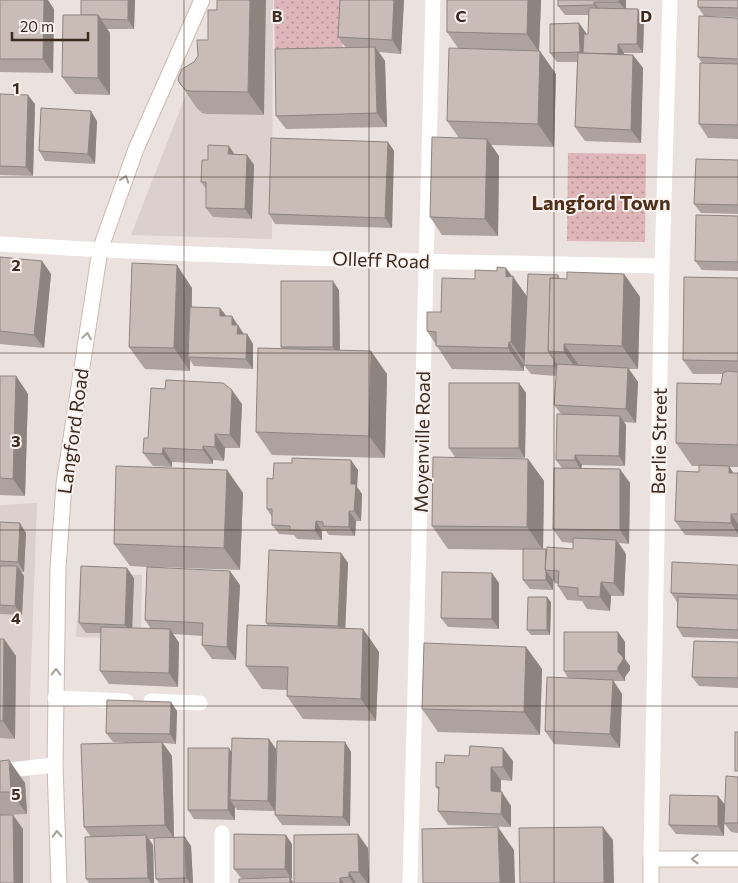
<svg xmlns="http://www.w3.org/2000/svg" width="738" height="883" font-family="Commissioner,sans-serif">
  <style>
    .built { fill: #dbd0cd }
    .grass { fill: url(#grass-dots) }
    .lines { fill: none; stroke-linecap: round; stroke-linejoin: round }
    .secondary-casing { stroke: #ccb9b1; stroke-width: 17 }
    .street { stroke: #fff; stroke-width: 15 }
    .secondary { stroke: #fff; stroke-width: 15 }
    .wall { fill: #ada29d }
    .shaded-wall { fill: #8d8480 }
    .building { fill: #c9bcb7; stroke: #8d8480 }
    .oneway { stroke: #a79f9a }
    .grid { fill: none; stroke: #3c2a1f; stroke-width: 1; stroke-opacity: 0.55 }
    .labels { text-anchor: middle; stroke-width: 4; stroke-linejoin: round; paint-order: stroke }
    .street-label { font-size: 19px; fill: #3c2a1f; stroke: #f8f1ef }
    .neighbourhood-label { font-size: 20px; font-weight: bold; fill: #4f2f1a; stroke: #f8f1ef }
    .grid-label { font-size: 16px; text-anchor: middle; font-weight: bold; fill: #3c2a1f; stroke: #f8f1ef; stroke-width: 4; stroke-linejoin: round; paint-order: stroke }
  </style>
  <defs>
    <pattern id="grass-dots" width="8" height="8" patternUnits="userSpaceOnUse" patternTransform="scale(1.25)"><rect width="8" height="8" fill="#deb6b9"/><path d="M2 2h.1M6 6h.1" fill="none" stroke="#b59496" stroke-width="1.8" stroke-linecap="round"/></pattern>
  </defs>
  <rect width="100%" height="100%" fill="#ebe1df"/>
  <!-- built -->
  <g class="built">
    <path d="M 223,0 L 273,0 L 272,239 L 131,235 Z"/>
    <path d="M 37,503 L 30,698 L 30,883 L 0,883 L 0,505 Z"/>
    <path d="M 80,574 L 142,575 L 141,639 L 76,637 Z"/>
  </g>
  <!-- grass -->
  <g class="grass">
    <path d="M 274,0 L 345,0 L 342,56 L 275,58 Z"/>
    <path d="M 568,153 L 646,154 L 645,242 L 567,241 Z"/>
  </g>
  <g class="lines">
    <!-- secondary casing -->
    <g class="secondary-casing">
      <g id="secondary">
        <path d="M 59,883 L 55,765 L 58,568 L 64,484 L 100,250 L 136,149 L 202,0"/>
        <path d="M 651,883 L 651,859 L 738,859"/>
      </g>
    </g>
    <!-- street -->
    <g class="street">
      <path d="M 0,244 C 220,258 442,262 662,266"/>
      <path d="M 55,698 L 126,701"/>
      <path d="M 151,701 L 200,703"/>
      <path d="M 0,771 L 55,765"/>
      <path d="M 222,833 L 222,883"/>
      <path d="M 651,859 L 662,266 L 670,0"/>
      <path d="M 410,883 L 433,0"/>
    </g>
    <!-- secondary -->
    <use href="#secondary" class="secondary"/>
  </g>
  <!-- wall -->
  <g class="wall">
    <path d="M 0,0 L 54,9 L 53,73 L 0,72 Z"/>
    <path d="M 135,0 L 134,29 L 107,29 L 110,33 L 110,95 L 75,94 L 62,77 L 81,15 Z"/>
    <path d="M 340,0 L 404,0 L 401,54 L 379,52 L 385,61 L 387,127 L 286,129 L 276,116 L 346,48 L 338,37 Z"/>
    <path d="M 447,0 L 541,0 L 539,51 L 556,74 L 554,147 L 491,145 L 499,156 L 498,236 L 442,235 L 430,217 L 459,138 L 447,121 L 458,48 L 447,32 Z"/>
    <path d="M 558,0 L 626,0 L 626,9 L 644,19 L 643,53 L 624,53 L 624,54 L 633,55 L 643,68 L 641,143 L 585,141 L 575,127 L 577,62 L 557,62 L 550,53 L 579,23 L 586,33 L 586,34 L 588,34 L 589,15 L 565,15 L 558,6 Z"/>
    <path d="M 738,0 L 738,17 L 704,16 L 698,7 Z"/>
    <path d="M 208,10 L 264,115 L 206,114 L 202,113 L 196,107 L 181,85 L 208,40 Z"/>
    <path d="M 738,18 L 738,139 L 708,138 L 699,124 L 702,63 L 698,57 Z"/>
    <path d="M 0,94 L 35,104 L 33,176 L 0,175 Z"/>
    <path d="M 97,121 L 95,164 L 45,161 L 39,151 Z"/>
    <path d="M 388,142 L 394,151 L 392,228 L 275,224 L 269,214 Z"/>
    <path d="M 235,154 L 247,155 L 254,165 L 252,219 L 213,217 L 206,208 L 206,189 L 201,182 L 208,160 Z"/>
    <path d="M 738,160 L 738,214 L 701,213 L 694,204 Z"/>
    <path d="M 738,216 L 738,271 L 702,270 L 695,261 Z"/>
    <path d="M 0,257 L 42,261 L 51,274 L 44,348 L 0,344 Z"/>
    <path d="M 624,274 L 640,297 L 638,369 L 629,369 L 638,382 L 636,423 L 624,422 L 626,425 L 625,466 L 582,465 L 581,468 L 630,483 L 629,544 L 619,543 L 626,554 L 624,596 L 611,596 L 610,611 L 587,609 L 582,601 L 567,600 L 558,586 L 558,584 L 555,583 L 553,580 L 553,590 L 530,589 L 523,580 L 523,550 L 448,549 L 432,526 L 528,459 L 544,481 L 543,549 L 573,549 L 573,543 L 562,542 L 553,529 L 562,468 L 556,460 L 561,414 L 554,405 L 556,376 L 531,374 L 524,365 L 524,371 L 452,369 L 427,331 L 475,279 L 513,276 L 527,297 L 558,275 L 560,279 L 567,279 Z"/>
    <path d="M 738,278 L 738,467 L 729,467 L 733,473 L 738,473 L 738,537 L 685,535 L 675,521 L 699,472 L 699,466 L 692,466 L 676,443 L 721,384 L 723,374 L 693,374 L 683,360 Z"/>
    <path d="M 192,288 L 192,307 L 220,308 L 226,316 L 239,326 L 244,334 L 247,334 L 253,344 L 253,369 L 194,366 L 190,360 L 190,371 L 145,369 L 129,347 Z"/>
    <path d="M 339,290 L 340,350 L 387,374 L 385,458 L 272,455 L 256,432 L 283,349 L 281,347 Z"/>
    <path d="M 0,376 L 16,376 L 28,394 L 25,496 L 0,495 Z"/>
    <path d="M 519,383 L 526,393 L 525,458 L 455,457 L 449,448 Z"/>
    <path d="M 242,404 L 240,448 L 225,448 L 224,461 L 213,460 L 213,464 L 172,462 L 172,467 L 153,466 L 143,453 L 148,438 Z"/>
    <path d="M 227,470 L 243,493 L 240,570 L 160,567 L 240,585 L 236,660 L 212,659 L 202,645 L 203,636 L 173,634 L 179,643 L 178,687 L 109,684 L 100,671 L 101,633 L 86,633 L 79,623 L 134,578 L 132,628 L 151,629 L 145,620 L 147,567 L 130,566 L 114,544 Z"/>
    <path d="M 358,470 L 357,487 L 362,494 L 361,521 L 356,521 L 355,536 L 329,535 L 326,531 L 322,531 L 322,540 L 297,539 L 294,535 L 279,534 L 272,525 L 272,517 L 267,509 L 273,479 Z"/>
    <path d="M 0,522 L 26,533 L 24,572 L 20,572 L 24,576 L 22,615 L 0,614 Z"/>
    <path d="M 341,553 L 348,563 L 345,629 L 363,629 L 379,652 L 376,721 L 303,719 L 287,696 L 287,690 L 262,689 L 246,666 L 268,626 L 266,623 Z"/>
    <path d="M 738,565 L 738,639 L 683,637 L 677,627 L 677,602 L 671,593 Z"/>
    <path d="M 499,583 L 499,629 L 448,627 L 441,618 Z"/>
    <path d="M 551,602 L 550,635 L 531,635 L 527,630 Z"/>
    <path d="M 618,632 L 625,642 L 625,659 L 630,666 L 630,670 L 625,677 L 625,681 L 613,681 L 622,694 L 620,748 L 554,744 L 545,731 L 568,678 L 564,671 Z"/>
    <path d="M 0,639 L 4,639 L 16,656 L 15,739 L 0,738 Z"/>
    <path d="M 738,642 L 738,688 L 699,686 L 692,677 Z"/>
    <path d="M 526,647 L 542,669 L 540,735 L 438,732 L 422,709 Z"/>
    <path d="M 177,711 L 176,744 L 163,743 L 172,756 L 174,837 L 191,846 L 193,883 L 159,883 L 156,879 L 154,839 L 149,839 L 153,845 L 154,883 L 89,883 L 86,879 L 91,837 L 84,827 L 134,743 L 113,742 L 106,733 Z"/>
    <path d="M 269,739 L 276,749 L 275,811 L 237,810 L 235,807 L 235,820 L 194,819 L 188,810 L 232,753 Z"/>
    <path d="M 345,742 L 351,752 L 350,826 L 282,825 L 275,815 Z"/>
    <path d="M 0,761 L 25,783 L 27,814 L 5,815 L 23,829 L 23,883 L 0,883 Z"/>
    <path d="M 513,761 L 512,781 L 501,780 L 501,792 L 511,806 L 511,827 L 448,825 L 438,811 L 439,791 L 436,787 L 444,763 Z"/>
    <path d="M 738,777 L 738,833 L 731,832 L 724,823 L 724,836 L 676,834 L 669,825 L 718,796 L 725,805 Z"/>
    <path d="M 292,844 L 292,879 L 291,879 L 294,883 L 239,883 L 257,878 L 241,878 L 234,869 Z"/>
    <path d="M 368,848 L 369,883 L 294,883 Z"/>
  </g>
  <!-- shaded-wall -->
  <g class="shaded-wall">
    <path d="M 44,0 L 48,0 L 54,9 L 53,73 L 43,59 Z"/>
    <path d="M 128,0 L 135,0 L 134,29 L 128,20 Z"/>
    <path d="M 250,0 L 266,0 L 264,115 L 248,92 Z"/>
    <path d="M 394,0 L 404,0 L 401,54 L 392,40 Z"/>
    <path d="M 528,0 L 541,0 L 539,52 L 527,34 Z"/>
    <path d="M 619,0 L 626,0 L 626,11 L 619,2 Z"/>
    <path d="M 594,2 L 600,12 L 600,15 L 594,5 Z"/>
    <path d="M 638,9 L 644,19 L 643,53 L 637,44 Z"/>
    <path d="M 98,15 L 110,33 L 110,95 L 98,78 Z"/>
    <path d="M 579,23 L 586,33 L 586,58 L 580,52 Z"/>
    <path d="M 618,44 L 624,53 L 624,64 L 618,54 Z"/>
    <path d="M 375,47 L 385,61 L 387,127 L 377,113 Z"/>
    <path d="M 540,51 L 556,74 L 554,147 L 538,124 Z"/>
    <path d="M 633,55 L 643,68 L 641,143 L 631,130 Z"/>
    <path d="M 28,95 L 35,104 L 33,176 L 26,167 Z"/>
    <path d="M 91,111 L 97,121 L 95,164 L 88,154 Z"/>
    <path d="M 487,139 L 499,156 L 498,236 L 485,219 Z"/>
    <path d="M 388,142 L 394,151 L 392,228 L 385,218 Z"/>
    <path d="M 229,146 L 235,155 L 228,154 Z"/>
    <path d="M 247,155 L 254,165 L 252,219 L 245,209 Z"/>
    <path d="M 42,261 L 51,274 L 44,348 L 34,335 Z"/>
    <path d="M 177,265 L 192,288 L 190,357 L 188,357 L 190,360 L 190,371 L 174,348 Z"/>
    <path d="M 506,268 L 529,299 L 527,365 L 511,342 L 506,277 Z"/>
    <path d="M 624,274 L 640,297 L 638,369 L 622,346 Z"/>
    <path d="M 333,281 L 339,290 L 340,356 L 333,347 Z"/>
    <path d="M 220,308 L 227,317 L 220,316 Z"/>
    <path d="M 232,316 L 244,335 L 244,343 L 232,325 Z"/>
    <path d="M 247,334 L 253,344 L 253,369 L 246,359 Z"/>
    <path d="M 509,342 L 524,365 L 524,371 L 508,348 Z"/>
    <path d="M 564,344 L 580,367 L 580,374 L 564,352 Z"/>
    <path d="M 371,351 L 387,374 L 385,458 L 369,436 Z"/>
    <path d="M 554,360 L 561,369 L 560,376 L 554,366 Z"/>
    <path d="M 628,368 L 638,382 L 636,423 L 626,409 Z"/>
    <path d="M 16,376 L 28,394 L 25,496 L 13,479 Z"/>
    <path d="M 519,383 L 526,393 L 525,458 L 519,448 Z"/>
    <path d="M 232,390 L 242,404 L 240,448 L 230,435 Z"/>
    <path d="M 620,416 L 626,425 L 625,466 L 619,456 Z"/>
    <path d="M 215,434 L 225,448 L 224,461 L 215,447 Z"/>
    <path d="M 203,446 L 213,460 L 213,464 L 203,450 Z"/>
    <path d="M 163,448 L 172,462 L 172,467 L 162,454 Z"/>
    <path d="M 575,455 L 582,465 L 581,470 L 575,460 Z"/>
    <path d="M 528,459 L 544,481 L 543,550 L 527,527 Z"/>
    <path d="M 351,460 L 358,470 L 357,487 L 362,494 L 361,521 L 354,511 L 351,484 Z"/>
    <path d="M 729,466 L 738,480 L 729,473 Z"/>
    <path d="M 620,469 L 630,483 L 629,544 L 620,530 Z"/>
    <path d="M 227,470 L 243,493 L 240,570 L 224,548 Z"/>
    <path d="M 349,511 L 356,521 L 355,536 L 349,527 Z"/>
    <path d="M 731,514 L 738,524 L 738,534 L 731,523 Z"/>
    <path d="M 316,521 L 322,531 L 322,540 L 315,531 Z"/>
    <path d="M 20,523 L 26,533 L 24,572 L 18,562 Z"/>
    <path d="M 616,540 L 626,554 L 624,596 L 614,583 Z"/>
    <path d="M 341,553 L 348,563 L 345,635 L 338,626 Z"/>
    <path d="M 17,566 L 24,576 L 22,615 L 15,606 Z"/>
    <path d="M 127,568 L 134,578 L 132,634 L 125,625 Z"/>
    <path d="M 230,571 L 240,585 L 236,660 L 227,647 Z"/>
    <path d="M 546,571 L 553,580 L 553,590 L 546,580 Z"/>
    <path d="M 492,573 L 499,583 L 499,629 L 492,619 Z"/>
    <path d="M 601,582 L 611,596 L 610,611 L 600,597 Z"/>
    <path d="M 547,597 L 551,602 L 550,635 L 547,630 Z"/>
    <path d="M 170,629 L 179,643 L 178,687 L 169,673 Z"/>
    <path d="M 363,629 L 379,652 L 376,721 L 361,699 Z"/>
    <path d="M 618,632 L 625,642 L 625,659 L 630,666 L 630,670 L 625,677 L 625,681 L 618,671 Z"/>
    <path d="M 4,639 L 16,656 L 15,739 L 3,721 Z"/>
    <path d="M 526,647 L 542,669 L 540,735 L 524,712 Z"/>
    <path d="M 613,680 L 622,694 L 620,748 L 610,734 Z"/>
    <path d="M 171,702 L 177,711 L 176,744 L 170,734 Z"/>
    <path d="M 269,739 L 276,749 L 275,811 L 268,801 Z"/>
    <path d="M 162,742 L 172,756 L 174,838 L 165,825 Z"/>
    <path d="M 345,742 L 351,752 L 350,826 L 343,817 Z"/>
    <path d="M 229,748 L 235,758 L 230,800 L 235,807 L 235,820 L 228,810 Z"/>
    <path d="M 503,748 L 513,761 L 512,781 L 503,767 Z"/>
    <path d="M 9,760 L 25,783 L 27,814 L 11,792 Z"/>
    <path d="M 491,767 L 501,780 L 500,805 L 491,791 Z"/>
    <path d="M 502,792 L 511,806 L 511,827 L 501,814 Z"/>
    <path d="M 718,796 L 725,805 L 724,836 L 718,826 Z"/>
    <path d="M 13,815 L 23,829 L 23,883 L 14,883 Z"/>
    <path d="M 498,827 L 514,850 L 515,883 L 500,883 Z"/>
    <path d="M 603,827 L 613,840 L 614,883 L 604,883 Z"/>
    <path d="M 358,834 L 368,848 L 369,883 L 367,883 L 359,872 Z"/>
    <path d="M 146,835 L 153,845 L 154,883 L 151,883 L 148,878 Z"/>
    <path d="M 286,835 L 292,844 L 292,879 L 285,869 Z"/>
    <path d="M 185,837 L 191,846 L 193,883 L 190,883 L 186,878 Z"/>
    <path d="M 349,872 L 356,883 L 353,883 L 349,877 Z"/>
    <path d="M 290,877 L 293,883 L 290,883 Z"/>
    <path d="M 340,878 L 344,883 L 340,883 Z"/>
  </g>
  <!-- building -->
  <g class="building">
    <path d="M 0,0 L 44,0 L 43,59 L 0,59 Z"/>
    <path d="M 81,0 L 128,0 L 128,20 L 101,19 L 98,15 L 81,15 Z"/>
    <path d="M 217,0 L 250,0 L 248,92 L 190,91 L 186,90 L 181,85 L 178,80 L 179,76 L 182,69 L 194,62 L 198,56 L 197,40 L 208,40 L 208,10 L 217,10 Z"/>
    <path d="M 340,0 L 394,0 L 392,40 L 338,37 Z"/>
    <path d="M 447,0 L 528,0 L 527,34 L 447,32 Z"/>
    <path d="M 558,0 L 619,0 L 619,2 L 594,2 L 594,5 L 558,6 Z"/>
    <path d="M 698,0 L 738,0 L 738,8 L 698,7 Z"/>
    <path d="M 589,8 L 638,9 L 637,44 L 618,44 L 618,54 L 583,53 L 584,34 L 588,34 Z"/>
    <path d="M 63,15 L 98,15 L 98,78 L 62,77 Z"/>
    <path d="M 699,16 L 738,18 L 738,59 L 698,57 Z"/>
    <path d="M 579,23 L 580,52 L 550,53 L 550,24 Z"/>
    <path d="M 375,47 L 377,113 L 276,116 L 275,49 Z"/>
    <path d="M 449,48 L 540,51 L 538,124 L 447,121 Z"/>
    <path d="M 578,53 L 633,55 L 631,130 L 575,127 Z"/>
    <path d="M 700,63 L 738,64 L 738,125 L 699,124 Z"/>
    <path d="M 0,94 L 28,95 L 26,167 L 0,166 Z"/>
    <path d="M 41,108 L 91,111 L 88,154 L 39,151 Z"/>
    <path d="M 432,137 L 487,139 L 485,219 L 430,217 Z"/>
    <path d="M 271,138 L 388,142 L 385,218 L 269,214 Z"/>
    <path d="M 208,145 L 229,146 L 228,154 L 247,155 L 245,209 L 206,208 L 206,182 L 201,182 L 202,160 L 208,160 Z"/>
    <path d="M 696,159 L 738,160 L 738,205 L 694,204 Z"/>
    <path d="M 696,215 L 738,216 L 738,262 L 695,261 Z"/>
    <path d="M 0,257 L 42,261 L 34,335 L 0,331 Z"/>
    <path d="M 132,263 L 177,265 L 174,348 L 129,347 Z"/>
    <path d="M 497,267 L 506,268 L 506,277 L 513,276 L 511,342 L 509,342 L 508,348 L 436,346 L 436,332 L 427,331 L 427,312 L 441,312 L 442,278 L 475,279 L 475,270 L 497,271 Z"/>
    <path d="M 567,272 L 624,274 L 622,346 L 564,344 L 564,352 L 548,351 L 550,278 L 567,279 Z"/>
    <path d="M 528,274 L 558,275 L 558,278 L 550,278 L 548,351 L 554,360 L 554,366 L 524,365 Z"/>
    <path d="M 684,277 L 738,278 L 738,361 L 683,360 Z"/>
    <rect x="281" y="281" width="52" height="66"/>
    <path d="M 190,307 L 220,308 L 220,316 L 232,316 L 232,325 L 238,325 L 237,334 L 247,334 L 246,359 L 188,357 Z"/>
    <path d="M 258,348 L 371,351 L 369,436 L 256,432 Z"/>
    <path d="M 557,364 L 628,368 L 626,409 L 554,405 Z"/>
    <path d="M 727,371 L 738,372 L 738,445 L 676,443 L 677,383 L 721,384 L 723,373 Z"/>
    <path d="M 0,376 L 16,376 L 13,479 L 0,478 Z"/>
    <path d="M 166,380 L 223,383 L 232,390 L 230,435 L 215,434 L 215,447 L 203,446 L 203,450 L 163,448 L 162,454 L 143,453 L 144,438 L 148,438 L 151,388 L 165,389 Z"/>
    <rect x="449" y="383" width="70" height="65"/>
    <path d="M 557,414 L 620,416 L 619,456 L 575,455 L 575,460 L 556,460 Z"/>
    <path d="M 433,457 L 528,459 L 527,527 L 432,526 Z"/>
    <path d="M 292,458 L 351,460 L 351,484 L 356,484 L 354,511 L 349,511 L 349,527 L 323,526 L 323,522 L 316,521 L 315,531 L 290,530 L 290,526 L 272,525 L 272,509 L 267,509 L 267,478 L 273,479 L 274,463 L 292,463 Z"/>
    <path d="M 699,465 L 729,466 L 729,473 L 738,473 L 738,514 L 731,514 L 731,523 L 675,521 L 677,471 L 699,472 Z"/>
    <path d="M 116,466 L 227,470 L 224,548 L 114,544 Z"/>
    <path d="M 554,468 L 620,469 L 620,530 L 553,529 Z"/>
    <path d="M 0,522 L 20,523 L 18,562 L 0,561 Z"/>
    <path d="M 573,538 L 616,540 L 614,583 L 601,582 L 600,597 L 578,596 L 578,588 L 558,586 L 559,571 L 545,570 L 547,547 L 573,549 Z"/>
    <path d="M 523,549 L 546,549 L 545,570 L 546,570 L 546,580 L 523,580 Z"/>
    <path d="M 269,550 L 341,553 L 338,626 L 266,623 Z"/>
    <path d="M 672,562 L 738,565 L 738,595 L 671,593 Z"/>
    <path d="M 0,566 L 17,566 L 15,606 L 0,605 Z"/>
    <path d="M 81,566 L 127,568 L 125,625 L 79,623 Z"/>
    <path d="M 147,567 L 230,571 L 227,647 L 202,645 L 203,623 L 145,620 Z"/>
    <path d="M 442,572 L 492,573 L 492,619 L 441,618 Z"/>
    <path d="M 528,597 L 547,597 L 547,630 L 527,630 Z"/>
    <path d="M 678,597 L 738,599 L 738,630 L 677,627 Z"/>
    <path d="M 247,625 L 363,629 L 361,699 L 287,696 L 288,667 L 246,666 Z"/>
    <path d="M 101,627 L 170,629 L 169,673 L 100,671 Z"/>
    <path d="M 564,632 L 618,632 L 618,652 L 623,657 L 623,660 L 618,667 L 618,671 L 564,671 Z"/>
    <path d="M 0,639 L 4,639 L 3,721 L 0,721 Z"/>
    <path d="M 694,641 L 738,642 L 738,678 L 692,677 Z"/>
    <path d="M 424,643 L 526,647 L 524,712 L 422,709 Z"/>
    <path d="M 547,677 L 613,680 L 610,734 L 545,731 Z"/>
    <path d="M 107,700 L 171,702 L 170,734 L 106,733 Z"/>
    <rect x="735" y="732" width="3" height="39"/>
    <path d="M 232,738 L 269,739 L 268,801 L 230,800 Z"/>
    <path d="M 277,741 L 345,742 L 343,817 L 275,815 Z"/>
    <path d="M 162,742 L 165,825 L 84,827 L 81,744 Z"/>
    <path d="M 470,746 L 503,748 L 503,767 L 491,767 L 491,791 L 502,792 L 501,814 L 438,811 L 439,787 L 436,787 L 436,762 L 444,763 L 445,755 L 469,756 Z"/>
    <path d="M 188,748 L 229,748 L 228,810 L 188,810 Z"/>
    <path d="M 9,760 L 11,792 L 0,792 L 0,761 Z"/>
    <path d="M 726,776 L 738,777 L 738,823 L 724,823 Z"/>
    <path d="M 670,795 L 718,796 L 718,826 L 669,825 Z"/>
    <path d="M 0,815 L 13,815 L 14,883 L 0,883 Z"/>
    <path d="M 498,827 L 500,883 L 423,883 L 422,829 Z"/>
    <path d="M 603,827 L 604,883 L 520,883 L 519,828 Z"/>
    <path d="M 234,834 L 286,835 L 285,869 L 234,869 Z"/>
    <path d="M 358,834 L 359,872 L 349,872 L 349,877 L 340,878 L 340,883 L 294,883 L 294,835 Z"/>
    <path d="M 146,835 L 148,878 L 86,879 L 85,837 Z"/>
    <path d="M 185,837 L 186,878 L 156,879 L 154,838 Z"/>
    <path d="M 290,877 L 290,883 L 239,883 L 239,879 Z"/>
  </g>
  <!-- one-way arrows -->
  <defs><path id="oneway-chevron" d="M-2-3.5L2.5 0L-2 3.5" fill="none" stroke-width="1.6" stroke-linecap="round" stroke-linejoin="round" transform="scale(1.25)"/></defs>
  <g class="oneway">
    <use href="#oneway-chevron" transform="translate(125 179) rotate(-71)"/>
    <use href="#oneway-chevron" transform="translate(87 336) rotate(-81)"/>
    <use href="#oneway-chevron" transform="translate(56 672) rotate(-89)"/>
    <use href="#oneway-chevron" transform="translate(57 834) rotate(-92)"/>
    <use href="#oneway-chevron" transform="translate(695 859) rotate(-180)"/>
  </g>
  <!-- grid -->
  <path class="grid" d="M 184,0 L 184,883M 369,0 L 369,883M 554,0 L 554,883M 0,177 L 738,177M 0,353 L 738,353M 0,530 L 738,530M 0,706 L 738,706"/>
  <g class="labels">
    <!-- street labels -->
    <g class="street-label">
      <text transform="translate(381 260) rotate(2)" y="7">Olleff Road</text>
      <text transform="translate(73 431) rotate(-82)" y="7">Langford Road</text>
      <text transform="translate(659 441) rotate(-89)" y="7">Berlie Street</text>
      <text transform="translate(422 442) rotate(-89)" y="7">Moyenville Road</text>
    </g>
    <!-- neighbourhood labels -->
    <g class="neighbourhood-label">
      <text x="601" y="210">Langford Town</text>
    </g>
  </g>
  <g class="grid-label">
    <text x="277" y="22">B</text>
    <text x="461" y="22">C</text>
    <text x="646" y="22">D</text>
    <text x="16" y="94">1</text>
    <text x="16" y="271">2</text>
    <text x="16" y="447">3</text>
    <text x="16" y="624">4</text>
    <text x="16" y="800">5</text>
  </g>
  <!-- scale -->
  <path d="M12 32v8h76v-8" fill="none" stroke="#3c2a1f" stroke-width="2.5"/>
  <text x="20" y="32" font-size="15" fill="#3c2a1f" stroke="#f8f1ef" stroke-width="4" paint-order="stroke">20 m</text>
</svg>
